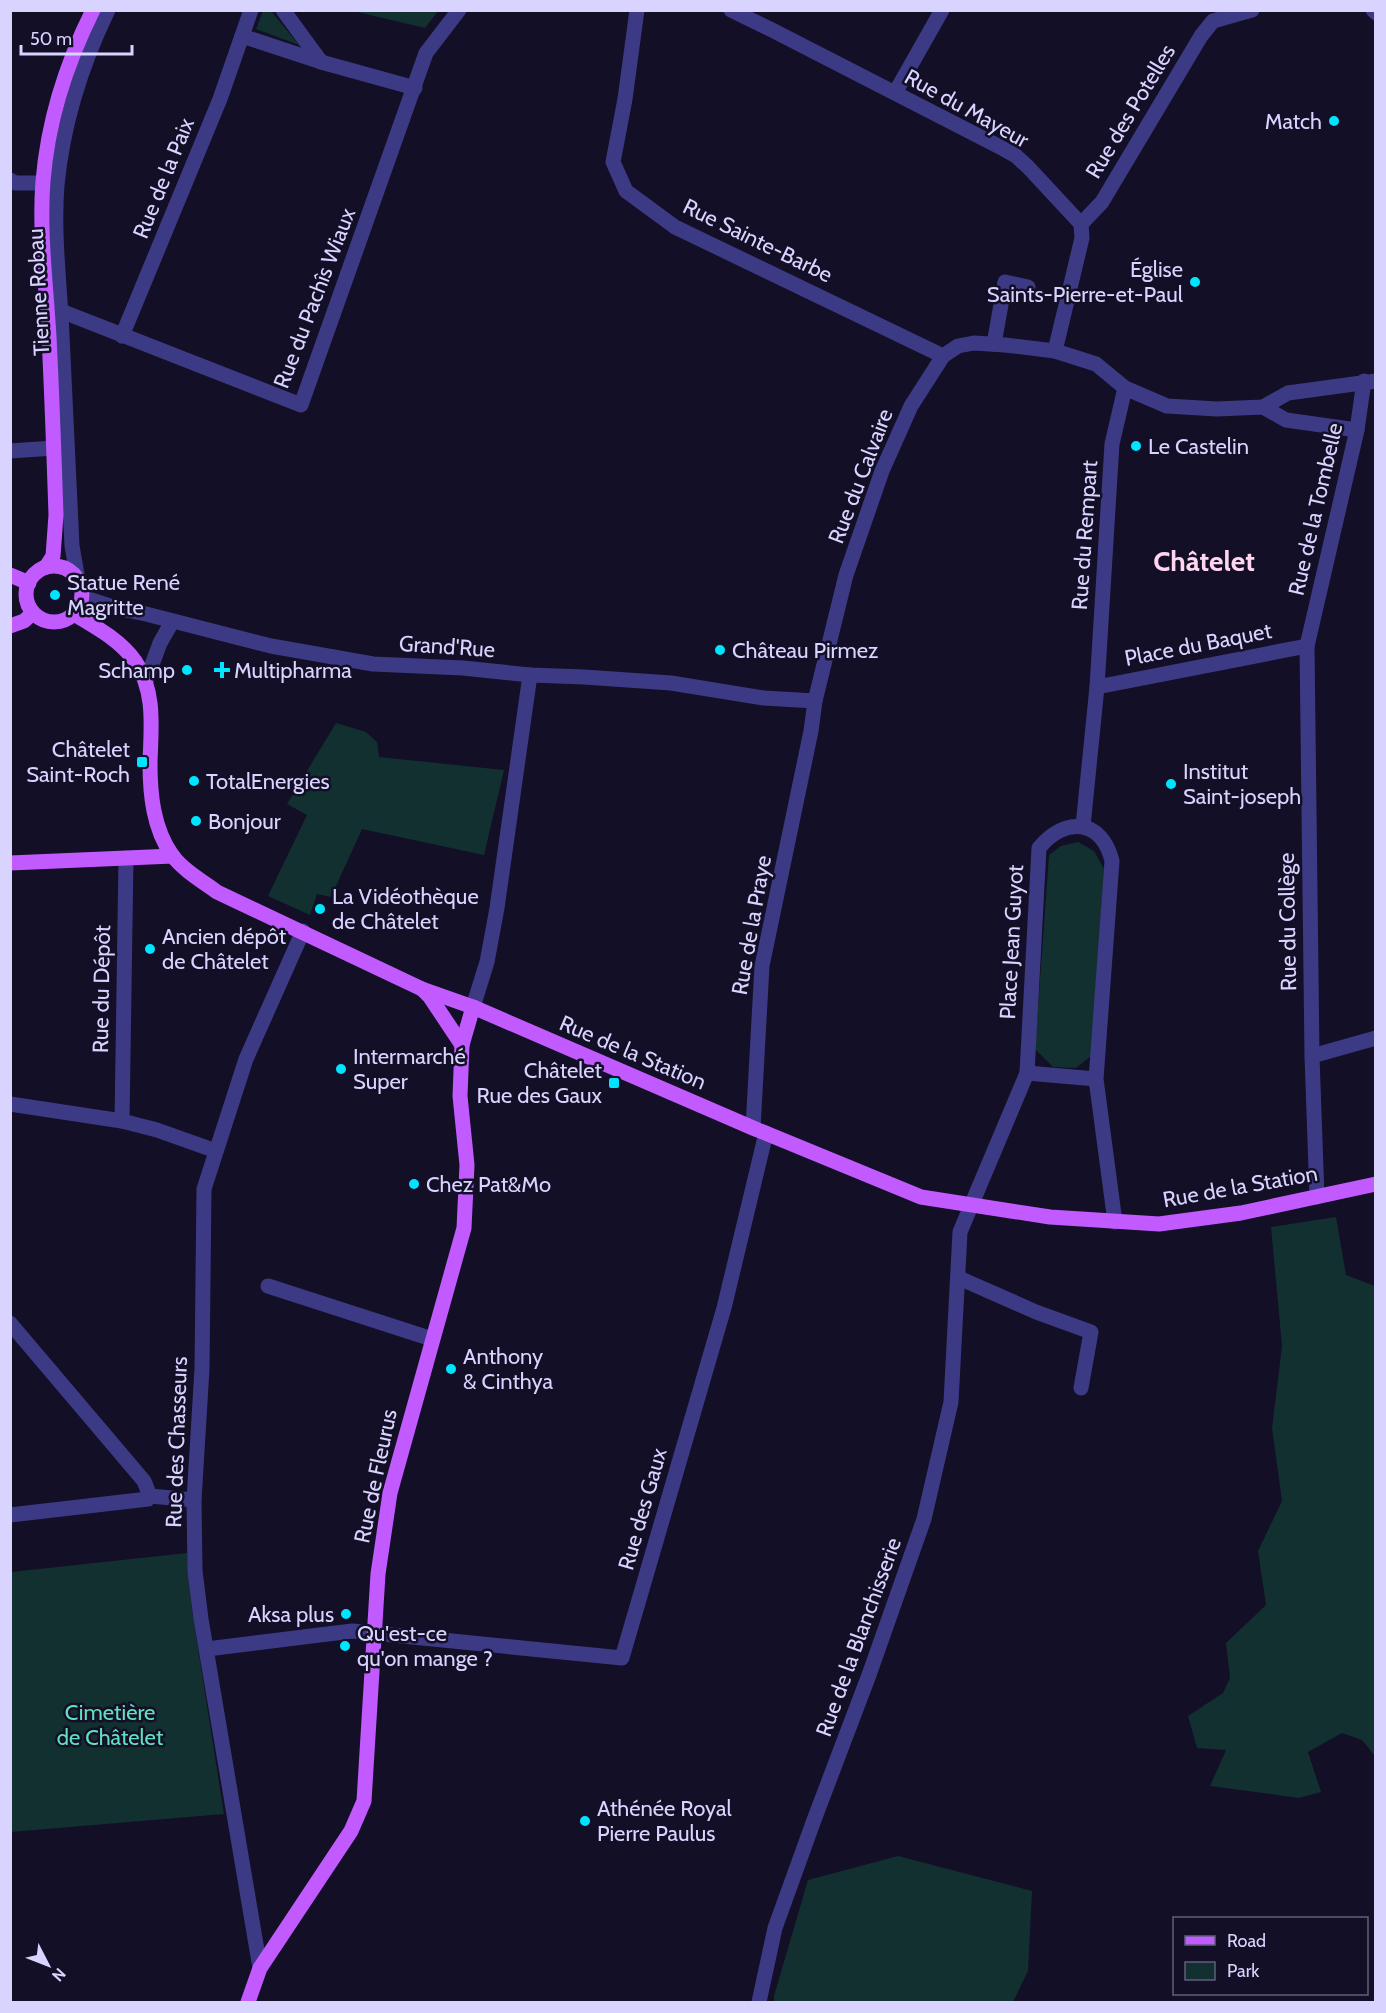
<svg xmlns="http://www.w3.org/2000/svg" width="1386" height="2013" font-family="Cabin,sans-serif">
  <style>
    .green { fill: #12302f }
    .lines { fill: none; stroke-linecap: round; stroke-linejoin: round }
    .minor { stroke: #3d3a85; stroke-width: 15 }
    .major { stroke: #c25bff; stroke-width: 15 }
    .poi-dot { fill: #00e5ff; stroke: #130f26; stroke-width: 2 }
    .labels { text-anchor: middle; stroke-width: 5; stroke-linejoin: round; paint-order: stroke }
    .street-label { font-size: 22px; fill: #d9d4ff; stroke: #130f26 }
    .poi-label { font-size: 22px; fill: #d9d4ff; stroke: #130f26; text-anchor: start }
    .park-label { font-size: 22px; fill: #5fe0c0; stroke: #130f26 }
    .district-label { font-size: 28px; font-weight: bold; fill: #ffd6f0; stroke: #130f26 }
  </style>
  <rect width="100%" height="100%" fill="#130f26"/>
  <!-- green -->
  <g class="green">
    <path d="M 263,11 L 271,11 L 299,45 L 256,29 Z"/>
    <path d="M 353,11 L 438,10 L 438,11 L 425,28 Z"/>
    <path d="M 336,723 L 366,732 L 377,742 L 379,757 L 504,770 L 484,855 L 362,829 L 331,897 L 317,894 L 310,915 L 268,896 L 307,815 L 287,804 Z"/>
    <path d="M 1078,842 L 1094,851 L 1104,869 L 1091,1056 L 1076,1068 L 1053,1067 L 1035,1049 L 1049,855 L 1061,846 Z"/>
    <path d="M 1336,1217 L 1346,1275 L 1375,1286 L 1375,1756 L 1362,1740 L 1342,1733 L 1308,1752 L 1321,1792 L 1299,1798 L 1210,1786 L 1226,1750 L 1197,1748 L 1188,1716 L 1223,1693 L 1230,1678 L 1226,1643 L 1266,1605 L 1258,1551 L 1282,1501 L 1272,1428 L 1282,1346 L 1271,1227 Z"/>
    <path d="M 187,1553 L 192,1610 L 224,1814 L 11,1832 L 11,1572 Z"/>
    <path d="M 898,1856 L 1032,1891 L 1028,1971 L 1013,2002 L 774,2002 L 774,1996 L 808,1880 Z"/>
  </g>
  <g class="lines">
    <!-- minor -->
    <g class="minor">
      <path d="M 283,10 L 321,62"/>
      <path d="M 637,10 L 625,99 L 613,162 L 626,191 L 675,227 L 943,356"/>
      <path d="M 731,10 L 772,30 L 1000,147 L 1016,156 L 1028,167 L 1081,224 L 1082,238 L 1055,351"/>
      <path d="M 1373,10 L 1376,13"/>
      <path d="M 242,36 L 321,62 L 415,88"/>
      <path d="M 895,93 L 942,10"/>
      <path d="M 10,180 L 15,183 L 43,183"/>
      <path d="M 1081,224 L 1102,202 L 1201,36 L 1213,21 L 1252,10"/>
      <path d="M 61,311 L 301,405 L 426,53 L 459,10"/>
      <path d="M 122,336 L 220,99 L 251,10"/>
      <path d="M 994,344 L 1005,282 L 1028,287"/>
      <path d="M 1263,407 L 1286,420 L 1357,430"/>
      <path d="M 10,451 L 54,448"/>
      <path d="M 78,580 L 72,546 C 69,476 65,406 62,335 C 60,286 53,235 57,185 C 63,123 81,66 108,10"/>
      <path d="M 82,597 L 116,608 L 146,614 L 271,646 L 373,664 L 463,668 L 530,675 L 584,677 L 671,683 L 764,698 L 815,701"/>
      <path d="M 146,681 L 160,643 L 172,622"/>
      <path d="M 1097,687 L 1307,646"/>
      <path d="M 1083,826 L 1097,687 L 1112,444 L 1125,388"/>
      <path d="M 473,1007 L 487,962 L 497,908 L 530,675"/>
      <path d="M 1312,1056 L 1376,1038"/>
      <path d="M 1096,1079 L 1027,1073 L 1039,848 C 1065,816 1102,819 1112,861 L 1096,1079 L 1115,1222"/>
      <path d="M 10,1104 L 122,1121 L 157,1130 L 216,1151"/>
      <path d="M 122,1121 L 126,858"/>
      <path d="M 753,1128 L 762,966 L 811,731 L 815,701 L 846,575 L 882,471 L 911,406 L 943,356 L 958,346 L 974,343 L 1005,345 L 1055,351 L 1096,364 L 1125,388 L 1167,406 L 1217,409 L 1263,407 L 1288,393 L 1376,381"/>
      <path d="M 1317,1197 L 1312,1056 L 1307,646 L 1357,430 L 1364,381"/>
      <path d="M 959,1278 L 1036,1312 L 1091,1332 L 1081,1388"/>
      <path d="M 268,1286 L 432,1339"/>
      <path d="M 10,1323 L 144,1481 L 150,1496"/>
      <path d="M 10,1515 L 148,1499 L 150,1496 L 194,1500"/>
      <path d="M 207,1649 L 352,1631 L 622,1658 L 724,1308 L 766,1133"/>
      <path d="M 260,1968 L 201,1619 L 195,1571 L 194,1500 L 202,1369 L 204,1189 L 246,1059 L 303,931"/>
      <path d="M 759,2002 L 775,1928 L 814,1820 L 869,1675 L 924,1519 L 951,1402 L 960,1232 L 1027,1073"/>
    </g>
    <!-- major -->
    <g class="major">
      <circle cx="54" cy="594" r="28"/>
      <path d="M 46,567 L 53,556 L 56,515 C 54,455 52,396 49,337 C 46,285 39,232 43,181 C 48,121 66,64 93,10"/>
      <path d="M 10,575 L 29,583"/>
      <path d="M 74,614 C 96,627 120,640 135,661 C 156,692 151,728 150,763 C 150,794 153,828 172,855 C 183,870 202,881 217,892 L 422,989 L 473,1007 L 753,1128 L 921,1197 L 1050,1217 L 1159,1224 L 1241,1213 L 1376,1184"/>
      <path d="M 10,626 L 24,621 L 33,613"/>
      <path d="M 10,863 L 173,856"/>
      <path d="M 422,989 L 430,997 L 462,1045"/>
      <path d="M 248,2002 L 260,1968 L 351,1831 L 364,1801 L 378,1574 L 390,1493 L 464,1228 L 467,1165 L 460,1096 L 462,1045 L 473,1007"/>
    </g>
  </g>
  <!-- markers -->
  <g class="poi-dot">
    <circle cx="1334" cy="121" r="6"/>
    <circle cx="1195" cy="282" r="6"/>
    <circle cx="1136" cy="446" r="6"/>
    <circle cx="55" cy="595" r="6"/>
    <circle cx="720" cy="650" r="6"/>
    <circle cx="187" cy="670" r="6"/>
    <path d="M219 661h6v6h6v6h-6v6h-6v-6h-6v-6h6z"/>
    <rect x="136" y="756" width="12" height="12" rx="3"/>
    <circle cx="194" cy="781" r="6"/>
    <circle cx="1171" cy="784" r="6"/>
    <circle cx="196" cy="821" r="6"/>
    <circle cx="320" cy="909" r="6"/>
    <circle cx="150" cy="949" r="6"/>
    <circle cx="341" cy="1069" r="6"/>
    <rect x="608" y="1077" width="12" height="12" rx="3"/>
    <circle cx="414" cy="1184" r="6"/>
    <circle cx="451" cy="1369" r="6"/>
    <circle cx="346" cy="1614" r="6"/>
    <circle cx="345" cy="1646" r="6"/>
    <circle cx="585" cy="1821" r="6"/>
  </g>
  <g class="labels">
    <!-- street labels -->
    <g class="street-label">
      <text transform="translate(967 108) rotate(29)" y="8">Rue du Mayeur</text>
      <text transform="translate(1130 111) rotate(-59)" y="8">Rue des Potelles</text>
      <text transform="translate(163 178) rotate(-68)" y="8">Rue de la Paix</text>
      <text transform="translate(758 240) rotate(26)" y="8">Rue Sainte-Barbe</text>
      <text transform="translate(38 292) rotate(-93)" y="8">Tienne Robau</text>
      <text transform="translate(314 298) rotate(-69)" y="8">Rue du Pachîs Wiaux</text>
      <text transform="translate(860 476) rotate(-69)" y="8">Rue du Calvaire</text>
      <text transform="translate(1315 509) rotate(-77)" y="8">Rue de la Tombelle</text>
      <text transform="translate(1084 535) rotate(-86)" y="8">Rue du Rempart</text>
      <text transform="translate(1198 644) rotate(-11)" y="8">Place du Baquet</text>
      <text transform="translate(447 646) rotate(4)" y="8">Grand'Rue</text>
      <text transform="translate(1287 922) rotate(-91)" y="8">Rue du Collège</text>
      <text transform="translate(751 925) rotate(-80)" y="8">Rue de la Praye</text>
      <text transform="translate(1011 942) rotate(-87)" y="8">Place Jean Guyot</text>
      <text transform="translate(101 989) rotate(-89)" y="8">Rue du Dépôt</text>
      <text transform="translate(633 1052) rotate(23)" y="8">Rue de la Station</text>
      <text transform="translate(1240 1186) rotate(-10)" y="8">Rue de la Station</text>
      <text transform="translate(176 1442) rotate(-88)" y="8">Rue des Chasseurs</text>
      <text transform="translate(375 1476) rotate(-78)" y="8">Rue de Fleurus</text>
      <text transform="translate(642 1509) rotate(-74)" y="8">Rue des Gaux</text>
      <text transform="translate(858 1637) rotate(-70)" y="8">Rue de la Blanchisserie</text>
    </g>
    <!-- poi labels -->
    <g class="poi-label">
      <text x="1322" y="129" text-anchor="end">Match</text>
      <text x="1183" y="277" text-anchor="end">Église<tspan x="1183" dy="25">Saints-Pierre-et-Paul</tspan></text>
      <text x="1148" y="454">Le Castelin</text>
      <text x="67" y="590">Statue René<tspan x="67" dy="25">Magritte</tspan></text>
      <text x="732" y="658">Château Pirmez</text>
      <text x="175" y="678" text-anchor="end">Schamp</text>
      <text x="234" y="678">Multipharma</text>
      <text x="130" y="757" text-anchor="end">Châtelet<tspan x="130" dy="25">Saint-Roch</tspan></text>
      <text x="1183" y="779">Institut<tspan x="1183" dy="25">Saint-joseph</tspan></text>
      <text x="206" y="789">TotalEnergies</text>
      <text x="208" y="829">Bonjour</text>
      <text x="332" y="904">La Vidéothèque<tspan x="332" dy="25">de Châtelet</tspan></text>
      <text x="162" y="944">Ancien dépôt<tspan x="162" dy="25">de Châtelet</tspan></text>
      <text x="353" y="1064">Intermarché<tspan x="353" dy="25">Super</tspan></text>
      <text x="602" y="1078" text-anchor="end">Châtelet<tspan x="602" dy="25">Rue des Gaux</tspan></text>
      <text x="426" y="1192">Chez Pat&amp;Mo</text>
      <text x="463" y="1364">Anthony<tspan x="463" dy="25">&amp; Cinthya</tspan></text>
      <text x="334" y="1622" text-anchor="end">Aksa plus</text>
      <text x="357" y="1641">Qu'est-ce<tspan x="357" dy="25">qu'on mange ?</tspan></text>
      <text x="597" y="1816">Athénée Royal<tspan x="597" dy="25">Pierre Paulus</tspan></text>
    </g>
    <!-- park labels -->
    <g class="park-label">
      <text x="110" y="1720">Cimetière<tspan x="110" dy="25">de Châtelet</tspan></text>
    </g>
    <!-- district labels -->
    <g class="district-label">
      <text x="1204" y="571">Châtelet</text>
    </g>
  </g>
  <!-- border -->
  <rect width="1386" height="2013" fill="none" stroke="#d9d4ff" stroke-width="24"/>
  <!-- legend -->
  <rect x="1173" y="1917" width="195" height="78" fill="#130f26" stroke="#625e7d" stroke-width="1.5"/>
  <rect x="1185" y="1936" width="30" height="9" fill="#c25bff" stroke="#625e7d" stroke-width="1.5"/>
  <text x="1227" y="1947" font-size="18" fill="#d9d4ff">Road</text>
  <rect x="1185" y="1962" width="30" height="18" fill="#12302f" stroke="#625e7d" stroke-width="1.5"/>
  <text x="1227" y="1977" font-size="18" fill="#d9d4ff">Park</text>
  <!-- north arrow -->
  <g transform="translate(48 1965) rotate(132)" stroke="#130f26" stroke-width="4.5" paint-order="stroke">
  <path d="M0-4.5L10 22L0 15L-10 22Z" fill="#d9d4ff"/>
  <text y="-9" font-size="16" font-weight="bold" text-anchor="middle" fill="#d9d4ff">N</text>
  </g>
  <!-- scale -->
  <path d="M21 45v9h111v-9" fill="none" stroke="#d9d4ff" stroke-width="3"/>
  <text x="30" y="45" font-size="18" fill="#d9d4ff" stroke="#130f26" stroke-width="4.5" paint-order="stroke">50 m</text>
</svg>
